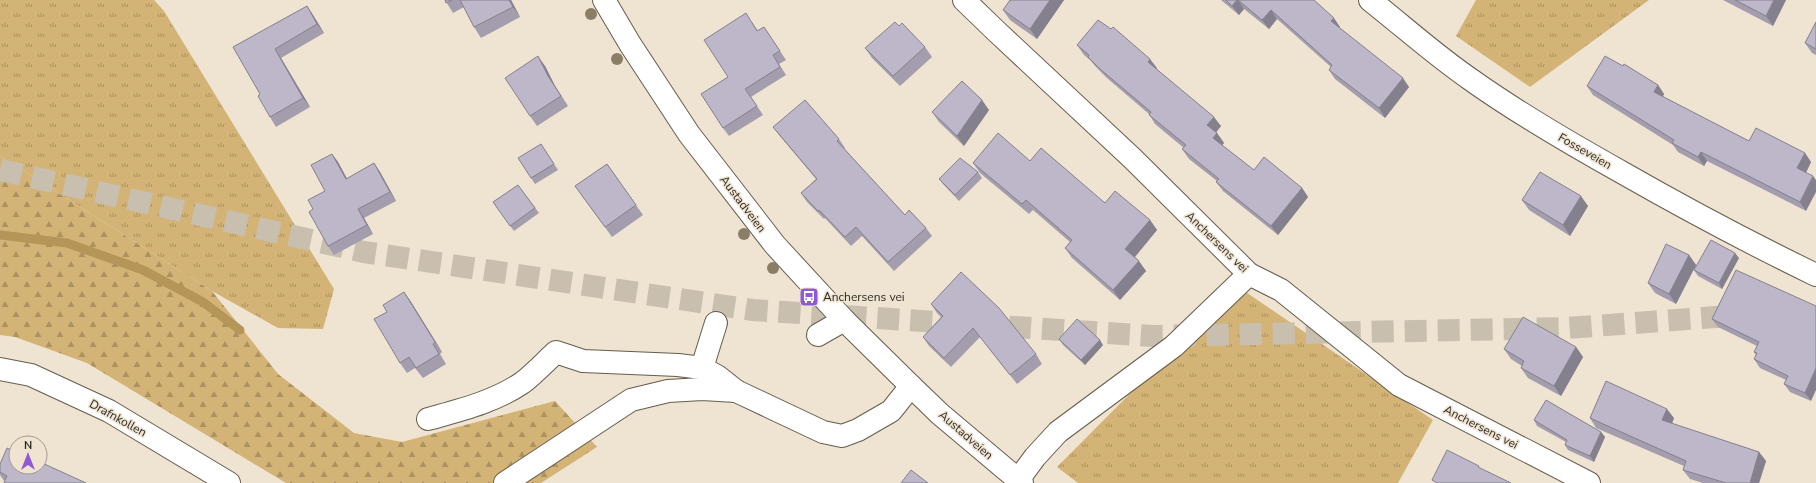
<svg xmlns="http://www.w3.org/2000/svg" width="1816" height="483" font-family="'Nunito Sans',sans-serif">
  <style>
    .grass { fill: url(#grass-tufts) }
    .forest { fill: url(#forest-firs) }
    .lines { fill: none; stroke-linecap: round; stroke-linejoin: round }
    .stream { stroke: #b59558; stroke-width: 9 }
    .highway-tunnel { stroke: #c8bfaf; stroke-width: 22; stroke-dasharray: 22 11; stroke-linecap: butt }
    .minor-casing { stroke: #655c4c; stroke-width: 24 }
    .major-casing { stroke: #655c4c; stroke-width: 24 }
    .minor { stroke: #fff; stroke-width: 22 }
    .major { stroke: #fff; stroke-width: 22 }
    .tree { fill: #8b7e67 }
    .wall { fill: #a39dae }
    .shaded-wall { fill: #85808d }
    .building { fill: #beb7ca; stroke: #85808d }
    .labels { text-anchor: middle; stroke-width: 3; stroke-linejoin: round; paint-order: stroke }
    .street-label { font-size: 12px; fill: #2e2a23; stroke: #efe4d2 }
    .poi-label { font-size: 12px; fill: #2e2a23; stroke: #efe4d2; text-anchor: start }
  </style>
  <defs>
    <pattern id="grass-tufts" width="24" height="20" patternUnits="userSpaceOnUse"><rect width="24" height="20" fill="#d4b376"/><path d="M3 7l-1-3M5 7V3M7 7l1-3M15 17l-1-3M17 17v-4M19 17l1-3" fill="none" stroke="#ac9260"/></pattern>
    <pattern id="forest-firs" width="22" height="20" patternUnits="userSpaceOnUse"><rect width="22" height="20" fill="#d4b376"/><path d="M5 1l3.5 6h-7zM16 11l3.5 6h-7z" fill="#ac9260"/></pattern>
  </defs>
  <rect width="100%" height="100%" fill="#efe4d2"/>
  <!-- grass -->
  <g class="grass">
    <path d="M 0,0 L 154,0 L 164,11 L 334,289 L 323,329 L 278,328 L 212,291 L 0,156 Z"/>
    <path d="M 1476,0 L 1649,0 L 1530,87 L 1456,36 Z"/>
    <path d="M 1237,286 L 1433,420 L 1398,483 L 1078,483 L 1057,467 Z"/>
  </g>
  <!-- forest -->
  <path class="forest" d="M 0,156 L 212,291 L 278,374 L 354,433 L 402,442 L 555,401 L 597,447 L 541,483 L 286,483 L 87,363 L 15,337 L 0,335 Z"/>
  <g class="lines">
    <!-- stream -->
    <path class="stream" d="M 0,235 L 67,243 L 143,270 L 203,302 L 240,330"/>
    <!-- highway-tunnel -->
    <path class="highway-tunnel" d="M 0,170 L 364,252 L 753,310 L 1153,336 L 1567,328 L 1743,315"/>
    <!-- minor casing -->
    <g class="minor-casing">
      <g id="minor">
        <path d="M 964,0 L 995,30 L 1132,158 L 1249,274 L 1281,290 L 1399,385 L 1589,483"/>
        <path d="M 1370,0 C 1403,26 1435,55 1470,79 C 1519,114 1571,144 1623,173 C 1686,209 1750,243 1816,275"/>
        <path d="M 818,335 L 844,320"/>
        <path d="M 702,368 L 716,323"/>
        <path d="M 0,369 L 31,375 L 109,411 L 229,483"/>
        <path d="M 428,419 C 460,410 494,402 522,383 C 534,374 545,362 556,352 L 583,361 L 678,365 L 702,368 L 717,376 L 736,391 L 823,432 L 842,436 L 858,430 L 891,411 L 911,386"/>
        <path d="M 1018,480 L 1035,457 L 1058,432 L 1174,346 L 1249,274"/>
        <path d="M 505,483 L 631,400 L 668,391 L 702,389 L 736,391"/>
      </g>
    </g>
    <!-- major casing -->
    <g class="major-casing">
      <path id="major" d="M 604,0 L 630,44 L 689,134 L 775,245 L 844,320 L 911,386 L 940,414 L 1022,483"/>
    </g>
    <!-- minor -->
    <use href="#minor" class="minor"/>
    <!-- major -->
    <use href="#major" class="major"/>
  </g>
  <!-- trees -->
  <g class="tree">
    <circle cx="591" cy="14" r="6"/>
    <circle cx="617" cy="59" r="6"/>
    <circle cx="744" cy="234" r="6"/>
    <circle cx="773" cy="268" r="6"/>
  </g>
  <!-- wall -->
  <g class="wall">
    <path d="M 445,0 L 511,0 L 520,17 L 481,38 L 474,27 L 464,7 L 453,13 Z"/>
    <path d="M 1064,0 L 1037,39 L 1010,20 L 1003,10 Z"/>
    <path d="M 1221,0 L 1314,0 L 1340,27 L 1340,28 L 1409,87 L 1385,118 L 1335,79 L 1329,70 L 1331,67 L 1277,19 L 1269,29 L 1244,9 L 1239,15 Z"/>
    <path d="M 1723,0 L 1786,0 L 1773,26 Z"/>
    <path d="M 307,6 L 313,15 L 324,33 L 281,58 L 310,107 L 276,127 L 270,117 L 260,94 L 233,47 Z"/>
    <path d="M 752,22 L 758,31 L 764,27 L 786,60 L 779,64 L 786,75 L 751,97 L 763,115 L 729,136 L 723,128 L 728,77 Z"/>
    <path d="M 1816,22 L 1816,55 L 1812,53 L 1805,43 Z"/>
    <path d="M 899,26 L 925,47 L 932,57 L 900,86 L 872,58 L 865,48 Z"/>
    <path d="M 1077,45 L 1157,68 L 1156,69 L 1221,126 L 1216,132 L 1224,143 L 1222,145 L 1254,170 L 1302,188 L 1308,197 L 1278,235 L 1223,191 L 1216,182 L 1217,181 L 1189,159 L 1182,149 L 1184,148 L 1155,124 L 1149,114 L 1107,78 L 1095,66 L 1090,60 L 1084,55 Z"/>
    <path d="M 545,66 L 555,86 L 568,106 L 537,126 L 530,116 Z"/>
    <path d="M 1623,66 L 1658,85 L 1664,94 L 1663,97 L 1749,141 L 1805,153 L 1811,162 L 1806,172 L 1806,211 L 1707,161 L 1704,166 L 1678,152 L 1673,145 L 1593,95 L 1587,86 Z"/>
    <path d="M 989,110 L 964,146 L 939,122 L 932,112 Z"/>
    <path d="M 773,127 L 839,139 L 845,148 L 844,149 L 905,215 L 926,228 L 932,236 L 894,271 L 862,236 L 851,246 L 825,218 L 824,219 L 807,202 L 801,193 L 816,179 L 779,135 Z"/>
    <path d="M 541,144 L 558,170 L 535,184 L 531,178 Z"/>
    <path d="M 332,154 L 338,162 L 347,179 L 374,163 L 380,172 L 396,201 L 364,218 L 373,234 L 334,255 L 328,246 L 313,209 L 325,191 Z"/>
    <path d="M 1030,161 L 1105,203 L 1150,220 L 1157,230 L 1135,257 L 1146,271 L 1120,300 L 1072,258 L 1065,248 L 1070,242 L 1033,210 L 1029,214 L 980,173 L 973,163 Z"/>
    <path d="M 607,164 L 643,215 L 612,237 L 575,186 Z"/>
    <path d="M 978,172 L 982,178 L 959,201 L 943,184 L 939,179 Z"/>
    <path d="M 518,185 L 539,213 L 514,231 L 493,202 Z"/>
    <path d="M 1522,200 L 1588,206 L 1570,236 L 1529,210 Z"/>
    <path d="M 1689,255 L 1696,265 L 1676,304 L 1655,293 L 1648,283 Z"/>
    <path d="M 1739,258 L 1722,289 L 1698,276 L 1694,270 Z"/>
    <path d="M 1736,270 L 1811,401 L 1790,392 L 1784,384 L 1786,380 L 1760,368 L 1754,359 L 1756,355 L 1754,352 L 1757,346 L 1718,327 L 1712,319 Z"/>
    <path d="M 404,292 L 411,302 L 442,352 L 440,354 L 446,364 L 423,378 L 415,368 L 407,373 L 400,363 L 387,312 Z"/>
    <path d="M 931,304 L 1036,354 L 1042,364 L 1017,384 L 980,337 L 951,367 L 929,346 L 923,337 L 941,317 L 937,313 Z"/>
    <path d="M 1059,339 L 1103,345 L 1085,365 L 1063,345 Z"/>
    <path d="M 1576,347 L 1583,357 L 1561,396 L 1528,378 L 1521,368 L 1522,366 L 1511,359 L 1504,349 Z"/>
    <path d="M 1590,418 L 1674,418 L 1672,424 L 1759,452 L 1766,461 L 1759,483 L 1703,483 L 1690,479 L 1683,470 L 1684,466 L 1596,428 Z"/>
    <path d="M 1534,420 L 1601,432 L 1605,437 L 1594,462 L 1568,450 L 1565,445 L 1566,442 L 1537,426 Z"/>
    <path d="M 0,464 L 16,467 L 4,481 L 0,475 Z"/>
  </g>
  <!-- shaded-wall -->
  <g class="shaded-wall">
    <path d="M 509,0 L 511,0 L 520,17 L 513,7 Z"/>
    <path d="M 1050,0 L 1064,0 L 1037,39 L 1030,29 Z"/>
    <path d="M 1237,0 L 1238,0 L 1244,9 L 1239,15 L 1232,6 Z"/>
    <path d="M 1774,0 L 1786,0 L 1773,26 L 1766,16 Z"/>
    <path d="M 307,6 L 313,15 L 324,33 L 317,24 Z"/>
    <path d="M 1271,10 L 1277,19 L 1269,29 L 1262,20 Z"/>
    <path d="M 1334,18 L 1340,27 L 1338,30 L 1331,21 Z"/>
    <path d="M 275,49 L 281,58 L 310,107 L 303,98 Z"/>
    <path d="M 538,56 L 545,66 L 555,86 L 568,106 L 548,76 Z"/>
    <path d="M 1150,59 L 1157,68 L 1154,71 L 1148,62 Z"/>
    <path d="M 1403,78 L 1409,87 L 1385,118 L 1379,108 Z"/>
    <path d="M 1658,85 L 1664,94 L 1660,101 L 1654,92 Z"/>
    <path d="M 982,100 L 989,110 L 964,146 L 957,136 Z"/>
    <path d="M 1214,117 L 1221,126 L 1214,135 L 1207,125 Z"/>
    <path d="M 1217,133 L 1224,143 L 1220,148 L 1213,138 Z"/>
    <path d="M 1701,152 L 1707,161 L 1704,166 L 1698,157 Z"/>
    <path d="M 1805,153 L 1811,162 L 1804,177 L 1797,168 Z"/>
    <path d="M 332,154 L 338,162 L 352,188 L 346,179 Z"/>
    <path d="M 374,163 L 380,172 L 396,201 L 390,192 Z"/>
    <path d="M 1813,176 L 1816,180 L 1816,192 L 1806,211 L 1800,202 Z"/>
    <path d="M 1302,188 L 1308,197 L 1278,235 L 1271,226 Z"/>
    <path d="M 1581,196 L 1588,206 L 1570,236 L 1563,225 Z"/>
    <path d="M 358,209 L 364,218 L 373,234 L 367,225 Z"/>
    <path d="M 1150,220 L 1157,230 L 1133,259 L 1125,249 Z"/>
    <path d="M 1735,253 L 1739,258 L 1722,289 L 1719,283 Z"/>
    <path d="M 1689,255 L 1696,265 L 1676,304 L 1669,294 Z"/>
    <path d="M 1139,261 L 1146,271 L 1120,300 L 1113,290 Z"/>
    <path d="M 404,292 L 411,302 L 442,352 L 435,342 Z"/>
    <path d="M 1100,340 L 1103,345 L 1085,365 L 1081,360 Z"/>
    <path d="M 1576,347 L 1583,357 L 1561,396 L 1554,386 Z"/>
    <path d="M 1816,368 L 1816,390 L 1811,401 L 1805,393 Z"/>
    <path d="M 1667,409 L 1674,418 L 1669,430 L 1662,420 Z"/>
    <path d="M 1601,432 L 1605,437 L 1594,462 L 1590,456 Z"/>
    <path d="M 1759,452 L 1766,461 L 1759,483 L 1750,483 Z"/>
  </g>
  <!-- building -->
  <g class="building">
    <path d="M 445,0 L 452,0 L 446,3 Z"/>
    <path d="M 460,0 L 509,0 L 513,7 L 474,27 Z"/>
    <path d="M 1010,0 L 1050,0 L 1030,29 L 1003,10 Z"/>
    <path d="M 1226,0 L 1237,0 L 1232,6 Z"/>
    <path d="M 1238,0 L 1314,0 L 1334,18 L 1331,21 L 1403,78 L 1379,108 L 1329,70 L 1332,65 L 1271,10 L 1262,20 Z"/>
    <path d="M 1735,0 L 1774,0 L 1766,16 Z"/>
    <path d="M 307,6 L 317,24 L 275,49 L 303,98 L 270,117 L 258,96 L 260,94 L 233,47 Z"/>
    <path d="M 746,13 L 757,31 L 764,27 L 780,51 L 773,55 L 780,67 L 745,89 L 757,106 L 723,128 L 701,94 L 728,77 L 704,40 Z"/>
    <path d="M 1098,20 L 1111,29 L 1113,27 L 1150,59 L 1148,62 L 1214,117 L 1207,125 L 1217,133 L 1213,138 L 1254,170 L 1264,157 L 1302,188 L 1271,226 L 1216,182 L 1219,179 L 1182,149 L 1186,145 L 1149,115 L 1151,112 L 1100,69 L 1088,57 L 1089,55 L 1077,45 Z"/>
    <path d="M 895,22 L 899,26 L 902,23 L 925,47 L 893,76 L 865,48 Z"/>
    <path d="M 1816,22 L 1816,49 L 1805,43 Z"/>
    <path d="M 538,56 L 548,76 L 561,96 L 530,116 L 505,78 Z"/>
    <path d="M 1605,56 L 1623,66 L 1624,64 L 1658,85 L 1654,92 L 1749,141 L 1756,128 L 1805,153 L 1797,168 L 1813,176 L 1800,202 L 1701,152 L 1698,157 L 1672,143 L 1674,140 L 1587,86 Z"/>
    <path d="M 962,81 L 982,100 L 957,136 L 932,112 Z"/>
    <path d="M 805,100 L 839,139 L 837,141 L 905,215 L 909,210 L 926,228 L 888,262 L 856,227 L 845,237 L 819,210 L 818,211 L 801,193 L 817,179 L 773,127 Z"/>
    <path d="M 998,133 L 1030,161 L 1041,148 L 1105,203 L 1115,191 L 1150,220 L 1125,249 L 1139,261 L 1113,290 L 1065,248 L 1072,240 L 1026,200 L 1022,204 L 973,163 Z"/>
    <path d="M 541,144 L 554,164 L 531,178 L 518,158 Z"/>
    <path d="M 332,154 L 346,179 L 374,163 L 390,192 L 358,209 L 367,225 L 328,246 L 309,212 L 313,209 L 308,200 L 325,191 L 311,165 Z"/>
    <path d="M 960,158 L 978,172 L 955,195 L 939,179 Z"/>
    <path d="M 607,164 L 636,205 L 605,227 L 575,186 Z"/>
    <path d="M 1540,172 L 1581,196 L 1563,225 L 1522,200 Z"/>
    <path d="M 518,185 L 535,208 L 510,226 L 493,202 Z"/>
    <path d="M 1711,240 L 1735,253 L 1719,283 L 1694,270 Z"/>
    <path d="M 1666,244 L 1689,255 L 1669,294 L 1648,283 Z"/>
    <path d="M 1736,270 L 1816,306 L 1816,368 L 1805,393 L 1784,384 L 1788,376 L 1754,359 L 1757,353 L 1754,352 L 1759,342 L 1712,319 Z"/>
    <path d="M 961,272 L 999,308 L 1036,354 L 1010,375 L 973,328 L 944,358 L 923,337 L 943,316 L 931,304 Z"/>
    <path d="M 404,292 L 435,342 L 433,344 L 439,354 L 416,368 L 409,357 L 400,363 L 374,319 L 387,312 L 383,305 Z"/>
    <path d="M 1523,317 L 1576,347 L 1554,386 L 1521,368 L 1524,361 L 1504,349 Z"/>
    <path d="M 1077,319 L 1100,340 L 1081,360 L 1059,339 Z"/>
    <path d="M 1606,381 L 1667,409 L 1662,420 L 1759,452 L 1750,483 L 1726,483 L 1683,470 L 1686,461 L 1590,418 Z"/>
    <path d="M 1546,400 L 1601,432 L 1590,456 L 1565,445 L 1567,440 L 1534,420 Z"/>
    <path d="M 7,448 L 16,452 L 16,467 L 40,467 L 40,462 L 86,483 L 4,483 L 7,476 L 0,472 L 0,464 Z"/>
    <path d="M 1447,450 L 1479,466 L 1478,467 L 1511,483 L 1437,483 L 1432,480 Z"/>
    <path d="M 911,470 L 928,483 L 901,483 Z"/>
  </g>
  <!-- icons -->
  <defs>
    <g id="bus-square" transform="scale(1)"><rect x="-9" y="-9" width="18" height="18" rx="4" fill="#905ad2" stroke="#efe4d2"/><path d="M-5-6H5V4H4V6H2V4H-2V6H-4V4H-5ZM-3.5-4V0h7V-4ZM-3.5 1.2v1.5H-2V1.2ZM2 1.2v1.5H3.5V1.2Z" fill="#fff"/></g>
  </defs>
  <g fill-rule="evenodd">
    <use href="#bus-square" x="809" y="297"/>
  </g>
  <g class="labels">
    <!-- street labels -->
    <g class="street-label">
      <text transform="translate(1585 151) rotate(30)" y="4">Fosseveien</text>
      <text transform="translate(743 204) rotate(53)" y="4">Austadveien</text>
      <text transform="translate(1217 242) rotate(44)" y="4">Anchersens vei</text>
      <text transform="translate(118 418) rotate(29)" y="4">Drafnkollen</text>
      <text transform="translate(1481 427) rotate(27)" y="4">Anchersens vei</text>
      <text transform="translate(966 435) rotate(41)" y="4">Austadveien</text>
    </g>
    <!-- poi labels -->
    <g class="poi-label">
      <text x="823" y="301">Anchersens vei</text>
    </g>
  </g>
  <!-- north arrow -->
  <g transform="translate(28 455)"><circle r="19" fill="#efe4d2" stroke="#a29a8c"/>
  <path d="M0-3L7 15L0 10L-7 15Z" fill="#905ad2"/>
  <text y="-6" font-size="11" font-weight="bold" text-anchor="middle" fill="#2e2a23">N</text>
  </g>
</svg>
